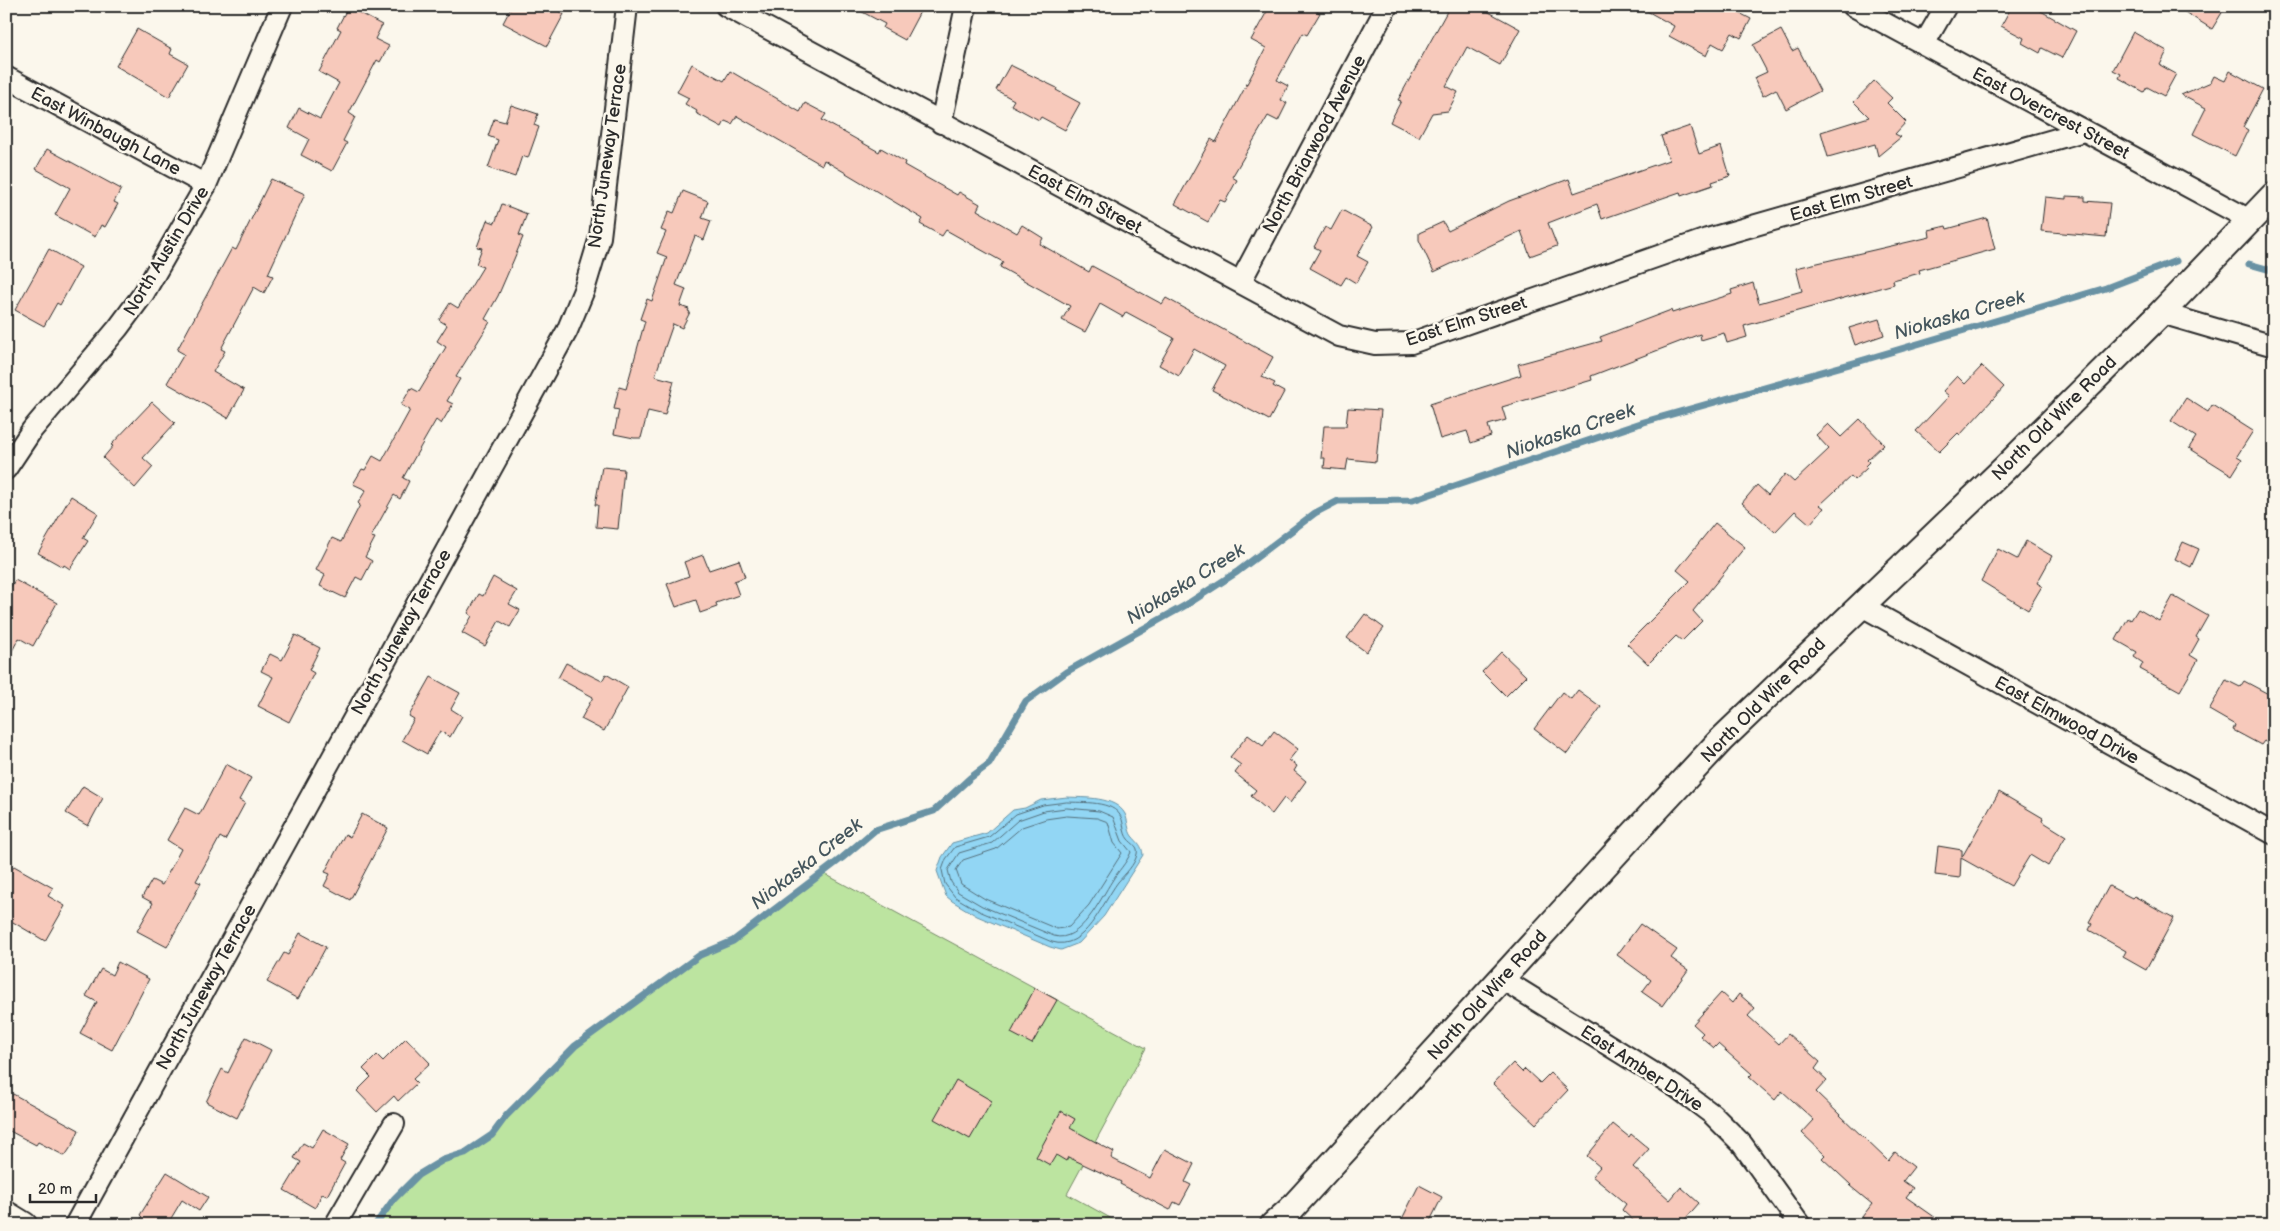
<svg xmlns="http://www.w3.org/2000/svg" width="2280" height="1231" font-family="'Balsamiq Sans',sans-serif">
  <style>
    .green { fill: #bce4a0; stroke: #748866 }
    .water { fill: #92d6f4; stroke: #6992a4 }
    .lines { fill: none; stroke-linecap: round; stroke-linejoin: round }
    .shore { stroke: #546f7b; stroke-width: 1 }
    .stream { stroke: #6992a4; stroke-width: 7 }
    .building { fill: #f7c9bb; stroke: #2b2b2b }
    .minor-casing { stroke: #2b2b2b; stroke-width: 24 }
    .tertiary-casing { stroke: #2b2b2b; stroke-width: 29 }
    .minor { stroke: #fbf7ec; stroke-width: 20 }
    .tertiary { stroke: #fbf7ec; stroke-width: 25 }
    .labels { text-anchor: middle; stroke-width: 5; stroke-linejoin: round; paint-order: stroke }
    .street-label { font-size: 18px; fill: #2b2b2b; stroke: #fbf7ec }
    .water-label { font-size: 19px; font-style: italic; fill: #45565d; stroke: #fbf7ec }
  </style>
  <rect width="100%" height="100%" fill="#fbf7ec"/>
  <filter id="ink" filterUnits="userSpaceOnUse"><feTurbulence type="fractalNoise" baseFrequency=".02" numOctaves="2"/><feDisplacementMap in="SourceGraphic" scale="10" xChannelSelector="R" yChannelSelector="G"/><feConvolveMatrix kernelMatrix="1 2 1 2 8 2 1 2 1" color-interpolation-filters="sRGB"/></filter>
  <g filter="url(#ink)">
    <!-- green -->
    <path class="green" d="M 823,873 L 1146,1048 L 1067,1194 L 1123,1225 L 380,1225 L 394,1199 L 418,1175 L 443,1160 L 465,1153 L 492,1135 L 506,1116 L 575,1046 L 700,955 L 733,941 Z"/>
    <!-- water -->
    <path class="water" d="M 1067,797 C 1084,798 1115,796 1125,814 C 1128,820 1128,831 1132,836 C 1138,843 1142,845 1143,855 L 1104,916 L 1079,943 L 1061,950 L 1050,947 L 977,916 L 952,901 L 946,896 L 937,871 L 942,857 L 952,843 L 987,833 L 1013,810 L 1025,808 L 1041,800 Z"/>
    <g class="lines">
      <!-- shore -->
      <g class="shore">
        <path d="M 1067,802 C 1082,803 1113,800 1121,817 C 1124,823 1123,833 1128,839 C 1132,844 1139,846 1137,854 C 1135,865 1125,874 1118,882 C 1102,903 1085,952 1052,942 L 979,911 L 955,897 L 945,884 L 942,870 L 946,859 L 955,847 L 989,837 L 1016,814 L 1043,805 Z"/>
        <path d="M 1067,808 L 1099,811 L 1113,817 L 1122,841 L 1131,852 C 1126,864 1118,871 1112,881 C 1101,898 1080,944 1054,936 L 982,906 L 958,892 L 951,882 L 948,870 L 959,853 L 992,843 L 1018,820 L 1044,811 Z"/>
        <path d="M 1067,816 L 1097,818 L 1108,822 L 1114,843 L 1122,853 L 1089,905 L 1069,927 L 1057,929 L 985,899 L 961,884 L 956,870 L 963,860 L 996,849 L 1022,827 L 1046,819 Z"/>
      </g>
      <!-- stream -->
      <g class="stream">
        <path d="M 2249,264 L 2274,271"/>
        <path d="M 375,1225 L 394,1199 L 418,1175 L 443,1160 L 465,1153 L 492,1135 L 506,1116 L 575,1046 L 700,955 L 733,941 L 842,858 L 875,830 L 934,811 L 970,778 L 989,764 L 1026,701 L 1066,672 L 1186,605 L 1237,572 L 1315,513 L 1338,501 L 1413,500 L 1644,422 L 1857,362 L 2106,288 L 2176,261"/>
      </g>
    </g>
    <!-- building -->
    <g class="building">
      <path d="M 512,6 L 550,6 L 564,14 L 547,46 L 503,23 Z"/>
      <path d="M 851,6 L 923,6 L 905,40 L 883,28 L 885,24 Z"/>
      <path d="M 1270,6 L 1308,6 L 1320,13 L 1307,35 L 1303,33 L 1277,80 L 1288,86 L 1281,100 L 1287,103 L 1278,121 L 1268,116 L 1232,177 L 1237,180 L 1225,202 L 1220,200 L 1208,222 L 1175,204 L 1211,139 L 1216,142 L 1266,48 L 1251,40 Z"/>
      <path d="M 1450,6 L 1489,6 L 1487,11 L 1520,29 L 1500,65 L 1467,47 L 1446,86 L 1458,92 L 1448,111 L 1432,113 L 1419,137 L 1390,122 L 1401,101 L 1398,100 Z"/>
      <path d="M 1638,6 L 1726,6 L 1751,19 L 1741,38 L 1732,33 L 1723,49 L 1712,43 L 1706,56 L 1669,36 L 1674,26 Z"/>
      <path d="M 2012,6 L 2032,6 L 2076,31 L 2062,58 L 2042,48 L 2040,53 L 2022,43 L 2024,38 L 2001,26 Z"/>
      <path d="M 2175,6 L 2226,6 L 2212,29 Z"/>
      <path d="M 348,7 L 382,25 L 375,39 L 389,46 L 380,62 L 377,60 L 349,113 L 355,117 L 343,141 L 347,143 L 332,171 L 301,155 L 309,139 L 289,128 L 299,108 L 320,119 L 339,83 L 319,72 L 341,30 L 337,28 Z"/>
      <path d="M 137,29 L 172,49 L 170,54 L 188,64 L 169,97 L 116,66 Z"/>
      <path d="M 1781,30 L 1792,51 L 1798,48 L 1820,91 L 1786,109 L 1776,89 L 1763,96 L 1754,78 L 1767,72 L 1753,45 Z"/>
      <path d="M 2133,32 L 2167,51 L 2160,65 L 2176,74 L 2164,96 L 2147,87 L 2144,92 L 2119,78 L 2121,74 L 2113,70 Z"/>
      <path d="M 692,64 L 724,81 L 730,71 L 800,112 L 805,103 L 826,114 L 822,120 L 879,152 L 881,148 L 905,162 L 904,165 L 957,195 L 959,192 L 980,204 L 977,210 L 1017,233 L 1022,225 L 1043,238 L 1040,244 L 1089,272 L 1092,266 L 1162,304 L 1166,298 L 1273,357 L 1262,377 L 1275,383 L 1273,386 L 1284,392 L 1269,420 L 1212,390 L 1225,366 L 1194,349 L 1179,376 L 1159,365 L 1174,338 L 1126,312 L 1123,317 L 1100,304 L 1085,332 L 1062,320 L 1070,306 L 1000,267 L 1003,262 L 946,230 L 942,236 L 920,224 L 923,219 L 824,160 L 822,165 L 737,116 L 732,124 L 725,121 L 722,127 L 696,113 L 697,111 L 685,104 L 689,98 L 677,92 Z"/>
      <path d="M 1010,65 L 1057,88 L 1056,90 L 1080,103 L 1065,130 L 1041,117 L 1039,120 L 1011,105 L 1014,100 L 996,90 Z"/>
      <path d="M 2230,71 L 2263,89 L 2243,127 L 2248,130 L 2235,156 L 2193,134 L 2206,108 L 2181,95 L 2211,82 L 2214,76 L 2225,81 Z"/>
      <path d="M 1874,81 L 1892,98 L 1887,103 L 1906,122 L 1895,134 L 1901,137 L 1878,156 L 1875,144 L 1828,157 L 1821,132 L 1869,117 L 1854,102 Z"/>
      <path d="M 511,105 L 538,114 L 534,125 L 539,127 L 528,158 L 522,156 L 515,177 L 488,168 L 498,140 L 488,136 L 494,119 L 505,122 Z"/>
      <path d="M 1690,126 L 1699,154 L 1721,146 L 1730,176 L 1712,182 L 1713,185 L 1681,196 L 1680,192 L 1602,219 L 1597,204 L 1548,223 L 1557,246 L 1530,256 L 1521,231 L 1434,272 L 1419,240 L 1419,233 L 1443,222 L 1448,231 L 1509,201 L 1569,179 L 1574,193 L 1669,160 L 1661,136 Z"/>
      <path d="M 47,149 L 121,189 L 114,202 L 118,204 L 105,227 L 101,225 L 95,237 L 55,215 L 70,188 L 36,169 Z"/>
      <path d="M 271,179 L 305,194 L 268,274 L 273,276 L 264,293 L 254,287 L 221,349 L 225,351 L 213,372 L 244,390 L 228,418 L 167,383 L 184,354 L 177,350 L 232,248 L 236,250 Z"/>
      <path d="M 683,191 L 708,201 L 702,218 L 711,221 L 704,240 L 695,236 L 676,285 L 686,289 L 680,306 L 689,309 L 688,311 L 690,312 L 682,328 L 673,324 L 655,376 L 674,381 L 665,415 L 648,411 L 641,438 L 634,438 L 614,434 L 619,410 L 614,409 L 619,387 L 626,389 L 645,321 L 640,319 L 647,299 L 652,301 L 667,257 L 657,253 L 666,232 L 661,230 L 669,211 L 674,213 Z"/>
      <path d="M 2066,196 L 2085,197 L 2085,201 L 2110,203 L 2106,237 L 2041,231 L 2045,197 L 2066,199 Z"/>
      <path d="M 502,204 L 527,214 L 519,235 L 523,237 L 514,259 L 498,296 L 485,319 L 490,322 L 456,377 L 460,379 L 447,401 L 453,404 L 441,424 L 436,420 L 425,439 L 403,478 L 409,481 L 400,499 L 394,495 L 371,537 L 375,538 L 365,557 L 372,561 L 362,580 L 356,577 L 345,598 L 320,586 L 325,575 L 316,570 L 332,538 L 341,542 L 360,505 L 358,503 L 366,490 L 353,484 L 362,469 L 365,470 L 373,456 L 382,461 L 410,410 L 401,405 L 411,388 L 419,392 L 446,347 L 437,341 L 447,325 L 439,320 L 450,303 L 458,308 L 483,267 L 476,264 L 482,248 L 477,247 L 487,220 L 495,223 Z"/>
      <path d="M 1342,210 L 1373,227 L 1357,256 L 1368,262 L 1356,283 L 1346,277 L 1341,285 L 1310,268 L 1320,250 L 1314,247 L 1325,227 L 1331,230 Z"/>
      <path d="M 1987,218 L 1995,249 L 1919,270 L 1920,273 L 1893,280 L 1894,284 L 1744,326 L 1747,337 L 1727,343 L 1724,333 L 1701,340 L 1700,334 L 1591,376 L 1592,380 L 1502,407 L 1506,420 L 1488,425 L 1491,436 L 1471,443 L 1467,431 L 1440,439 L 1430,404 L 1521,375 L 1518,364 L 1602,341 L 1600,337 L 1671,310 L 1672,313 L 1732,294 L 1731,290 L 1753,283 L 1759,303 L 1802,291 L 1796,268 L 1930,237 L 1929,230 L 1946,226 L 1947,229 Z"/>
      <path d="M 49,249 L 81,267 L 60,305 L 57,303 L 44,326 L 15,310 Z"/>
      <path d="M 1879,319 L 1884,335 L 1855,345 L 1849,328 Z"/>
      <path d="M 1982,366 L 2004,387 L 1960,435 L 1958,433 L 1939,452 L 1916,431 L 1949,396 L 1943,391 L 1957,376 L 1965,384 Z"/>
      <path d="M 2186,398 L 2208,412 L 2212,405 L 2253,431 L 2237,456 L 2242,459 L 2232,475 L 2189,448 L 2196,437 L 2171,421 Z"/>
      <path d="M 152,402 L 175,423 L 143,458 L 153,467 L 135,488 L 103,458 L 113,446 L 111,445 Z"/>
      <path d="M 1348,408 L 1381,410 L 1376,462 L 1348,459 L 1346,470 L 1324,468 L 1325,458 L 1321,458 L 1324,426 L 1346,426 Z"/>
      <path d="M 1860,419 L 1884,444 L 1867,460 L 1869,462 L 1865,466 L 1867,468 L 1854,480 L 1851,476 L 1820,505 L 1824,508 L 1810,524 L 1795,511 L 1775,532 L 1742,503 L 1757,485 L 1768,495 L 1785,474 L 1794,482 L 1829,449 L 1816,435 L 1828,424 L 1841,437 Z"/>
      <path d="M 602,467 L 624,469 L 618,529 L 596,527 L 598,505 L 595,505 Z"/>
      <path d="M 71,496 L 98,513 L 83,538 L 88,541 L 70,569 L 64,565 L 63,567 L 38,553 Z"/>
      <path d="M 1715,523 L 1745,547 L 1693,611 L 1702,621 L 1682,641 L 1676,636 L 1648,664 L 1627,644 L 1690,581 L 1677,570 Z"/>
      <path d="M 2026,541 L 2052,556 L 2037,583 L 2042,586 L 2028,610 L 1981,581 L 1998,549 L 2017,559 Z"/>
      <path d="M 2183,542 L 2199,549 L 2191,567 L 2175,559 Z"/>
      <path d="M 703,555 L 709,570 L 739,560 L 745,577 L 734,581 L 739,595 L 716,603 L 717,607 L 700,613 L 696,600 L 676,607 L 667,584 L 689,576 L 684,562 Z"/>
      <path d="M 493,577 L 517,591 L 509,604 L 520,610 L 510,627 L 499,621 L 485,646 L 462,633 L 472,616 L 468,613 L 479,594 L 483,596 Z"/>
      <path d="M 15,580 L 57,603 L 33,646 L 19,638 L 6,662 L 6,595 Z"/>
      <path d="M 2173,596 L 2208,616 L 2196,637 L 2199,639 L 2190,655 L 2198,660 L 2180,691 L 2140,669 L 2143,663 L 2134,657 L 2137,652 L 2116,640 L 2128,618 L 2131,620 L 2138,609 L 2159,621 Z"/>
      <path d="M 1365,614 L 1384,628 L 1366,652 L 1347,638 Z"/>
      <path d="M 295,635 L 320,648 L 309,670 L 314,673 L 289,722 L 258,706 L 273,677 L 261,671 L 270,654 L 282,660 Z"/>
      <path d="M 1501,652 L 1526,676 L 1506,696 L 1482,672 Z"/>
      <path d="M 566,663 L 602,681 L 606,674 L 628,687 L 604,731 L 581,719 L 593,697 L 558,678 Z"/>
      <path d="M 431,677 L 460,693 L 451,709 L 462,716 L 450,737 L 440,731 L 427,754 L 402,740 L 414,719 L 409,716 Z"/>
      <path d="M 2226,680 L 2240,687 L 2244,681 L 2274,697 L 2274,747 L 2264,741 L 2261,745 L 2233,730 L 2235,725 L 2209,710 Z"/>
      <path d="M 1578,690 L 1601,707 L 1567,754 L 1534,729 L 1562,692 L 1571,699 Z"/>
      <path d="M 1274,731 L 1298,749 L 1289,760 L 1297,766 L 1294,771 L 1306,781 L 1290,803 L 1284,798 L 1272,814 L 1251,796 L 1256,790 L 1235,773 L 1241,765 L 1230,757 L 1248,735 L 1263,746 Z"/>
      <path d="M 226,764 L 251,778 L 239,800 L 245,803 L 225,840 L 220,837 L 196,881 L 201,883 L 167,947 L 137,931 L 153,903 L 142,897 L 152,880 L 162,885 L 181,849 L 167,840 L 185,808 L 199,815 Z"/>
      <path d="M 83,786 L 103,798 L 88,826 L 66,813 Z"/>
      <path d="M 1999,792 L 2043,818 L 2042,821 L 2066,836 L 2048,866 L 2030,855 L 2011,886 L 1961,858 L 1960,878 L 1935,875 L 1938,846 L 1962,850 L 1962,857 Z"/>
      <path d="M 362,814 L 388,828 L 350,900 L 324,886 L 330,874 L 325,872 L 345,834 L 350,837 Z"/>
      <path d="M 14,866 L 53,888 L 48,896 L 65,906 L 45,941 L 6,918 L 6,880 Z"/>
      <path d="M 2109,886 L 2132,898 L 2134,896 L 2174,918 L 2146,970 L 2123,957 L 2126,951 L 2089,930 L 2092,924 L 2089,922 Z"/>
      <path d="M 1640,924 L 1677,950 L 1671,958 L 1688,970 L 1662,1006 L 1642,992 L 1651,980 L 1617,955 Z"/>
      <path d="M 300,933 L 326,947 L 298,999 L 267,982 L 284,953 L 288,955 Z"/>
      <path d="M 118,962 L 149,979 L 112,1050 L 80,1033 L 97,1002 L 86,996 L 101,969 L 112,975 Z"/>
      <path d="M 1035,988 L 1057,1000 L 1032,1044 L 1011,1033 Z"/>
      <path d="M 1721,993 L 1732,1003 L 1739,994 L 1755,1008 L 1748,1016 L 1779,1044 L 1788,1034 L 1820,1062 L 1815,1069 L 1827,1080 L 1816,1092 L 1888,1161 L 1895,1152 L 1914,1167 L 1903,1181 L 1913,1188 L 1906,1197 L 1946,1225 L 1871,1225 L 1862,1217 L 1872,1204 L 1850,1186 L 1851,1185 L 1822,1158 L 1825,1155 L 1802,1133 L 1814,1120 L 1782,1091 L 1775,1100 L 1749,1077 L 1752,1074 L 1718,1044 L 1714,1048 L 1700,1036 L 1703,1033 L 1693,1024 Z"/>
      <path d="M 246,1037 L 271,1050 L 237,1118 L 206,1102 L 222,1069 L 228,1073 Z"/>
      <path d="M 406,1038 L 430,1063 L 413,1079 L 417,1083 L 398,1101 L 394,1096 L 377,1112 L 357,1091 L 371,1077 L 363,1069 L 377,1055 L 383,1061 Z"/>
      <path d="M 1513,1063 L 1522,1072 L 1525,1069 L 1540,1083 L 1550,1073 L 1568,1090 L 1536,1124 L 1493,1084 Z"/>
      <path d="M 956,1080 L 992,1101 L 970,1139 L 934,1119 Z"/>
      <path d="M 13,1094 L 79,1130 L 73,1144 L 65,1156 L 38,1142 L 36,1145 L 6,1129 L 6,1105 Z"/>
      <path d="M 1061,1111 L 1075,1119 L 1070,1128 L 1114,1152 L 1111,1158 L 1150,1178 L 1165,1149 L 1194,1164 L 1185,1182 L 1191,1185 L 1180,1205 L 1174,1202 L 1170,1210 L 1120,1184 L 1121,1182 L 1068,1157 L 1066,1161 L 1056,1155 L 1050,1165 L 1036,1157 Z"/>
      <path d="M 1613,1124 L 1629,1137 L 1631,1134 L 1649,1149 L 1633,1167 L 1670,1200 L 1681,1187 L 1699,1203 L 1680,1225 L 1638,1225 L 1622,1210 L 1626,1204 L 1592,1176 L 1600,1167 L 1587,1156 Z"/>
      <path d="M 323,1129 L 349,1144 L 340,1160 L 345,1163 L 327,1196 L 322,1194 L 315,1208 L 284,1190 L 301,1162 L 294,1158 L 303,1143 L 312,1148 Z"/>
      <path d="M 167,1172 L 208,1197 L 199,1211 L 182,1200 L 167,1225 L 137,1225 L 142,1217 L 140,1215 Z"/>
      <path d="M 1419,1185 L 1442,1197 L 1428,1225 L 1399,1225 Z"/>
    </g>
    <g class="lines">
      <!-- minor casing -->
      <g class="minor-casing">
        <g id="minor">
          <path d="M 726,6 L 1339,336 L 1375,344 L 1411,343 L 1707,239 L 2084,131"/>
          <path d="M 1853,6 L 2250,220"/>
          <path d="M 1924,44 L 1946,6"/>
          <path d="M 6,77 L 206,185"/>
          <path d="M 941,123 L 966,6"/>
          <path d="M 1241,281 L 1387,6"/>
          <path d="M 2161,313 L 2274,346"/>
          <path d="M 6,469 L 32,430 L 118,328 L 144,293 L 206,185 L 282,6"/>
          <path d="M 1860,605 L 2274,834"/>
          <path d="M 1502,979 L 1676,1087 L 1712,1114 L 1742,1144 L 1800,1225"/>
          <path d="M 75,1225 L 567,331 L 584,290 L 600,237 L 627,6"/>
          <path d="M 335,1225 L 394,1124"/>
        </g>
      </g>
      <!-- tertiary casing -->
      <g class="tertiary-casing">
        <g id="tertiary">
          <path d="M 6,1214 L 24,1225"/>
          <path d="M 1273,1225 L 1291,1209 L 1627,841 L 1721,740 L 2005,468 L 2161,313 L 2274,195"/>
        </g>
      </g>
      <!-- minor -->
      <use href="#minor" class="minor"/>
      <!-- tertiary -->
      <use href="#tertiary" class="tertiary"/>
    </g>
  </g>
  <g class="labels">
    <!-- street labels -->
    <g class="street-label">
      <text transform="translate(2051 113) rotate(28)" y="6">East Overcrest Street</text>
      <text transform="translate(106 131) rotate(28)" y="6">East Winbaugh Lane</text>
      <text transform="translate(1314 144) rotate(-62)" y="6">North Briarwood Avenue</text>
      <text transform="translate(607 156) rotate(-82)" y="6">North Juneway Terrace</text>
      <text transform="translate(1851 198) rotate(-16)" y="6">East Elm Street</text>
      <text transform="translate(1085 199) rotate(28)" y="6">East Elm Street</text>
      <text transform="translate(166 251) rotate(-59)" y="6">North Austin Drive</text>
      <text transform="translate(1466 321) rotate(-18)" y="6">East Elm Street</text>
      <text transform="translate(2054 418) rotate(-45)" y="6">North Old Wire Road</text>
      <text transform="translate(401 632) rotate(-61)" y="6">North Juneway Terrace</text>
      <text transform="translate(1763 700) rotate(-45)" y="6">North Old Wire Road</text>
      <text transform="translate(2067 720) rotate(29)" y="6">East Elmwood Drive</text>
      <text transform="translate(206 987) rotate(-61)" y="6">North Juneway Terrace</text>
      <text transform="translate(1487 995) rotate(-48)" y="6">North Old Wire Road</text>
      <text transform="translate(1642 1068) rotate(33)" y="6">East Amber Drive</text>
    </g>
    <!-- water labels -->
    <g class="water-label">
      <text transform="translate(1959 314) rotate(-16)" y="7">Niokaska Creek</text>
      <text transform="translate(1570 430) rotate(-19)" y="7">Niokaska Creek</text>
      <text transform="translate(1185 583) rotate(-32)" y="7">Niokaska Creek</text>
      <text transform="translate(806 863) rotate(-38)" y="7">Niokaska Creek</text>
    </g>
  </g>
  <!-- margin -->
  <rect width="2280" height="1231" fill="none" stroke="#fbf7ec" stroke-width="25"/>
  <rect x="12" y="12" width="2255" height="1206" fill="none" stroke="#2b2b2b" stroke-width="2" filter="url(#ink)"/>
  <!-- scale -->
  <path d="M30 1194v8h66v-8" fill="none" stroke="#2b2b2b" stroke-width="2.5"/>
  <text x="38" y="1194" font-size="15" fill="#2b2b2b" stroke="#fbf7ec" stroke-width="4" paint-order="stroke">20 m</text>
</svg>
